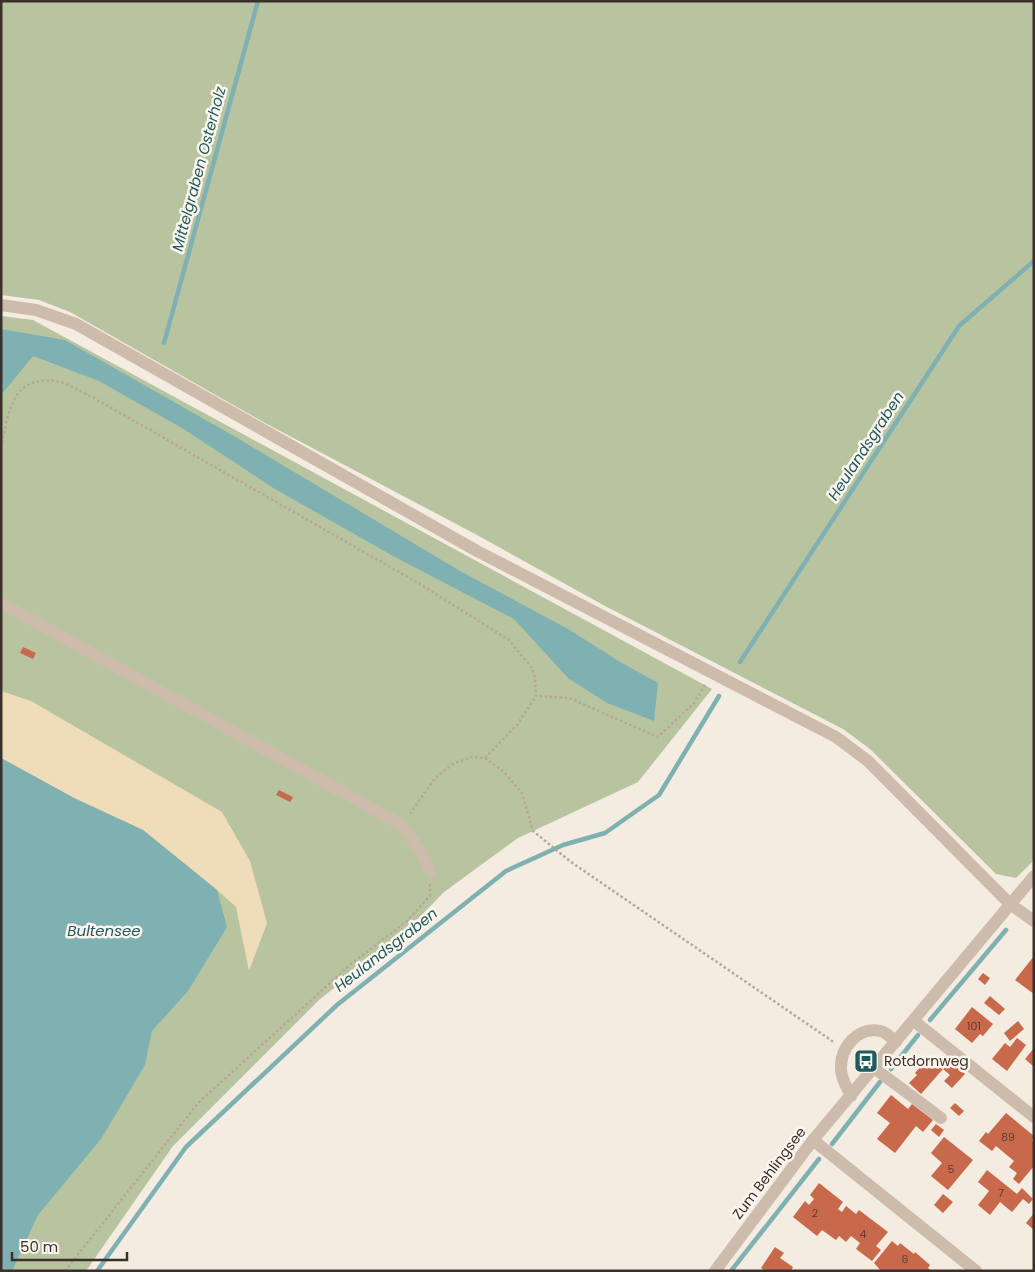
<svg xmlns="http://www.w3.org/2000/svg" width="1035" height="1272" font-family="Poppins,sans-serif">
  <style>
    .green { fill: #b8c4a0 }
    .sand { fill: #efdcb8 }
    .water { fill: #7fb0b2 }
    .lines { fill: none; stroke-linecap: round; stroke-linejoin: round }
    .stream { stroke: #7fb0b2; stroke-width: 4.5 }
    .building { fill: #c8694b }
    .path { stroke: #b9a596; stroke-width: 2.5; stroke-dasharray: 2.5 2.5; stroke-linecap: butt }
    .minor { stroke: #cdbbac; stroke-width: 12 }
    .labels { text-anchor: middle; stroke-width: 5; stroke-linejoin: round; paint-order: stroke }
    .number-label { font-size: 11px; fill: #5e3e33 }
    .poi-label { font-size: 14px; fill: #3b302b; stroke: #fbf5ee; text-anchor: start }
    .street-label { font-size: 14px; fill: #3b302b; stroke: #fbf5ee }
    .water-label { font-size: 15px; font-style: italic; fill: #1f5a5e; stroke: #fbf5ee }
  </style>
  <rect width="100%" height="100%" fill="#f4ebe1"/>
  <!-- green -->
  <g class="green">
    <path d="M 1,1 L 1034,1 L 1034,860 L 1016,878 L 996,874 L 870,749 L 843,729 L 605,606 L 477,535 L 265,423 L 70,312 L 39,300 L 1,295 Z"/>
    <path d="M 1,316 L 33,320 L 712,689 L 638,782 L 518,838 L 444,892 L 407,930 L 319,1000 L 173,1146 L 86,1271 L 1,1271 Z"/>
  </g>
  <!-- sand -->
  <path class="sand" d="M 1,691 L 31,701 L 222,812 L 250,861 L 267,923 L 249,971 L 236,907 L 217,890 L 143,830 L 74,798 L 1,758 Z"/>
  <!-- water -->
  <g class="water">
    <path d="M 1,329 L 65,340 L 239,439 L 460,571 L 568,629 L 622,663 L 658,683 L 654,721 L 607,703 L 568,678 L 514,619 L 393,556 L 275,489 L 182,428 L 99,381 L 33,356 L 1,395 Z"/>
    <path d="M 1,758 L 74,798 L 143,830 L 217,890 L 227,927 L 188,991 L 152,1031 L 145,1065 L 101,1139 L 38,1215 L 12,1271 L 1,1271 Z"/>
  </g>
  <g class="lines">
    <!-- stream -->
    <g class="stream">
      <path d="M 164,343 L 258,1"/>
      <path d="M 740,662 L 959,326 L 1034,261"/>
      <path d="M 930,1020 L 1006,930"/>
      <path d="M 891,1069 L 918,1035"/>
      <path d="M 832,1144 L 880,1082"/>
      <path d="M 97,1271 L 186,1147 L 337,1005 L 506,871 L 563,845 L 605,833 L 659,795 L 719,696"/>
      <path d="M 731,1271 L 819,1159"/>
    </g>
  </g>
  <!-- building -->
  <g class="building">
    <path d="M 23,647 L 36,653 L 33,659 L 20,653 Z"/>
    <path d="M 279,790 L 293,797 L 290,802 L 276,795 Z"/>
    <path d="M 1034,956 L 1034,994 L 1015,980 Z"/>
    <path d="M 983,973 L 990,978 L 985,985 L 978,979 Z"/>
    <path d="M 990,996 L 1005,1009 L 999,1015 L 984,1003 Z"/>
    <path d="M 972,1007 L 993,1024 L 983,1036 L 980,1034 L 972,1043 L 955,1029 Z"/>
    <path d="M 1018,1021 L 1024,1029 L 1010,1041 L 1004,1033 Z"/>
    <path d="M 1017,1038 L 1026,1045 L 1007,1071 L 992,1059 L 1005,1043 L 1010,1047 Z"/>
    <path d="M 1034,1048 L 1034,1067 L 1025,1059 Z"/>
    <path d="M 929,1057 L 943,1069 L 951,1061 L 965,1074 L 952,1088 L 944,1081 L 950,1075 L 943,1069 L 921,1094 L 909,1083 L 917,1075 L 915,1073 Z"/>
    <path d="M 891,1095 L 908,1109 L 912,1104 L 933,1120 L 923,1132 L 916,1126 L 895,1153 L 877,1139 L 890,1123 L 877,1113 Z"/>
    <path d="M 955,1103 L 964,1111 L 959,1116 L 950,1108 Z"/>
    <path d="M 1006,1113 L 1034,1136 L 1032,1141 L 1034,1142 L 1034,1166 L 1019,1184 L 1013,1179 L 1017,1173 L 1009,1167 L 1014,1161 L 996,1146 L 992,1151 L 979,1141 L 986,1132 L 988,1134 Z"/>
    <path d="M 936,1124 L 944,1130 L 939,1137 L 931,1130 Z"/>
    <path d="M 944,1137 L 973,1160 L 948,1190 L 931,1176 L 942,1163 L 931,1153 Z"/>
    <path d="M 987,1170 L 1017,1194 L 1022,1188 L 1033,1199 L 1029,1204 L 1023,1199 L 1012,1212 L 1000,1202 L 990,1215 L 978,1205 L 989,1191 L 978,1182 Z"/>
    <path d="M 819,1183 L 843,1202 L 838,1209 L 842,1212 L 846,1206 L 856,1214 L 859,1210 L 888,1232 L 876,1246 L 881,1250 L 872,1261 L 856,1249 L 860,1243 L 851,1236 L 846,1242 L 839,1236 L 836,1240 L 822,1230 L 817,1236 L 793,1217 L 805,1201 L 809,1205 L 814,1199 L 810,1195 Z"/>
    <path d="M 943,1194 L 953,1202 L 943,1213 L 934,1205 Z"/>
    <path d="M 1034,1213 L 1034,1230 L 1026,1223 Z"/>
    <path d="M 892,1241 L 898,1246 L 900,1243 L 914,1254 L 915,1252 L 930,1265 L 928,1268 L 932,1271 L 881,1271 L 874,1263 Z"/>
    <path d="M 775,1247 L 784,1253 L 780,1258 L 793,1267 L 791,1271 L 765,1271 L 761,1268 Z"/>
  </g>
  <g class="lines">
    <!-- path -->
    <g class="path">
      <path d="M 1,448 C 8,414 11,375 56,381 C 68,383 81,392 92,397 L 420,584 L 509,640 L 532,668 L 535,678 L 536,696 L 569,698 L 658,737 L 694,703 L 705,685"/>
      <path d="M 485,758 L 517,725 L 536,696"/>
      <path d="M 410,814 L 435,778 L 453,764 L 471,757 L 485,758 L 503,771 L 522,793 L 533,831 L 571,862 L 835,1043"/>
      <path d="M 65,1271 L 198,1103 L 351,964 L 407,921 L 430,896 L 430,883"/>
    </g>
    <!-- minor -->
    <g class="minor">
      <path d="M 1,305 L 36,310 L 76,324 L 477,551 L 836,737 L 868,761 L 1010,904 L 1034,921"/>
      <path d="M 1,603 L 402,825 L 419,849 L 430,871"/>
      <path d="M 914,1021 L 1034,1117"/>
      <path d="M 874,1068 L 941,1118"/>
      <path d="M 851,1096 C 847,1088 841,1078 841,1069 C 840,1048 858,1026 880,1031 C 886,1032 892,1038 896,1042"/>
      <path d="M 813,1140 L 976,1271"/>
      <path d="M 715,1271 L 813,1140 L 1034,876"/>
    </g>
  </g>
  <!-- icons -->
  <defs>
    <g id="bus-square" transform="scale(1.25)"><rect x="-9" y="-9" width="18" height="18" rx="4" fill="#1f5a5e" stroke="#fbf5ee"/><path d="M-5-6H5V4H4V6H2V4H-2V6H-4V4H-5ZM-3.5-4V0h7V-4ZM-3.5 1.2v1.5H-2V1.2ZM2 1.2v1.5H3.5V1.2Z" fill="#fff"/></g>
  </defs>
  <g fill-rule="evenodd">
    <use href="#bus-square" x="866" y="1061"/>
  </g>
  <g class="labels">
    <!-- number labels -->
    <g class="number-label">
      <text x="974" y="1030">101</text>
      <text x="1008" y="1141">89</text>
      <text x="951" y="1173">5</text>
      <text x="1001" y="1197">7</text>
      <text x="815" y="1217">2</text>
      <text x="863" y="1238">4</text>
      <text x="905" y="1263">6</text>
    </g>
    <!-- poi labels -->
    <g class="poi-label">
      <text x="884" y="1066">Rotdornweg</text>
    </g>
    <!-- street labels -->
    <g class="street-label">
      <text transform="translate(769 1173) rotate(-53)" y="5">Zum Behlingsee</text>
    </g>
    <!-- water labels -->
    <g class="water-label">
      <text transform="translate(199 169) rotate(-75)" y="5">Mittelgraben Osterholz</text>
      <text transform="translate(866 446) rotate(-57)" y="5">Heulandsgraben</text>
      <text x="104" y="936">Bultensee</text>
      <text transform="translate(386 950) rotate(-38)" y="5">Heulandsgraben</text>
    </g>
  </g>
  <!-- border -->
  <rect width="1035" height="1272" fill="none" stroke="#3b302b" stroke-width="5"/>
  <!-- scale -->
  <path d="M12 1252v8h115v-8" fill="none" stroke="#3b302b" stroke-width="2.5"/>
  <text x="20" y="1252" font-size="15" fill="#3b302b" stroke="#fbf5ee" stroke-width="4" paint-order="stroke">50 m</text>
</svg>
